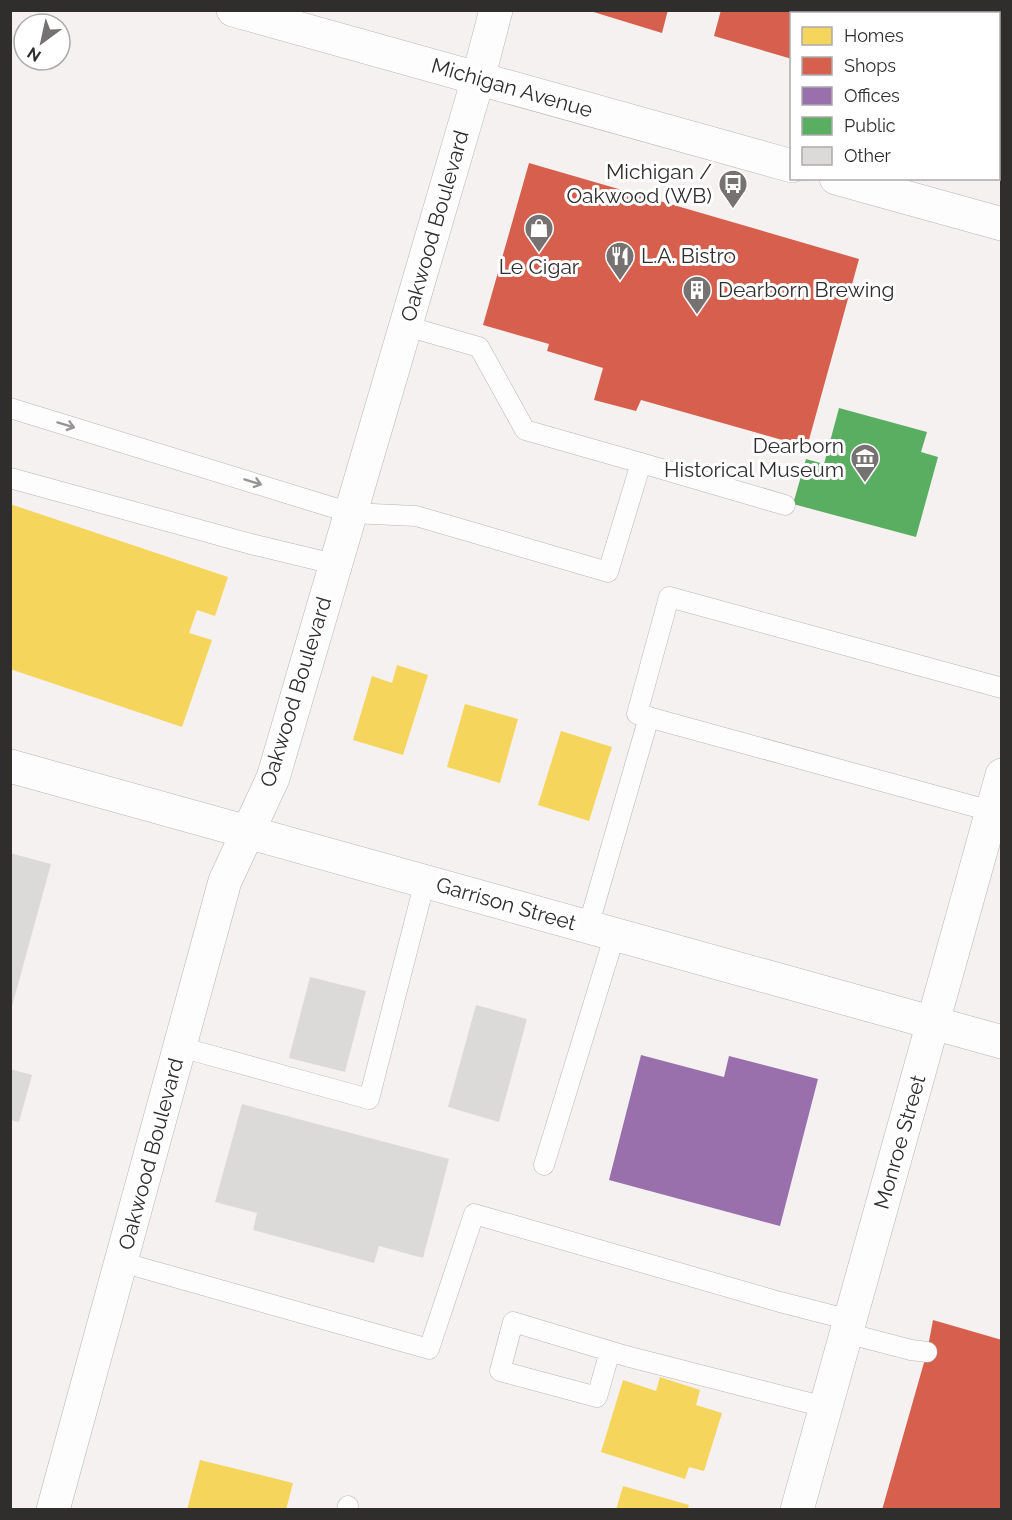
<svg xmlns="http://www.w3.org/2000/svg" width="1012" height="1520" font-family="Raleway,sans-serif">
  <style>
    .homes { fill: #f6d55c }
    .shops { fill: #d6604d }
    .offices { fill: #9970ab }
    .public { fill: #5aae61 }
    .building { fill: #dcdad8 }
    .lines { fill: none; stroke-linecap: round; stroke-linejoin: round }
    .service-casing { stroke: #b7b4b4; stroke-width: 21 }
    .minor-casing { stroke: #b7b4b4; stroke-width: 34 }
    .secondary-casing { stroke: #b7b4b4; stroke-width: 34 }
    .primary-casing { stroke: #b7b4b4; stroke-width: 34 }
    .service { stroke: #fefdfd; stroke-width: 20 }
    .minor { stroke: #fefdfd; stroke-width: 33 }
    .secondary { stroke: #fefdfd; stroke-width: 33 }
    .primary { stroke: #fefdfd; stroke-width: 33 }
    .oneway { stroke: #979695 }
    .labels { text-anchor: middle; stroke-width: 6; stroke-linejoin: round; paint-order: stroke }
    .street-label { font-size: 21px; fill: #302e2d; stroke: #fff }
    .poi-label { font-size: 21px; fill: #302e2d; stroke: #fff; text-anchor: end }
  </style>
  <rect width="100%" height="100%" fill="#f5f1f0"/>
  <!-- homes -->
  <g class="homes">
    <path d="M 10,504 L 228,577 L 215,616 L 197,610 L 189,633 L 212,640 L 182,727 L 10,669 Z"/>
    <path d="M 397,665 L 428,675 L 403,755 L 353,740 L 372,676 L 392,683 Z"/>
    <path d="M 465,704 L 518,719 L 500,783 L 447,767 Z"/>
    <path d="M 561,731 L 612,747 L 589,821 L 538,805 Z"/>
    <path d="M 660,1377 L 700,1390 L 696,1405 L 722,1413 L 704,1471 L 689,1467 L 685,1479 L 601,1452 L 623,1380 L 656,1391 Z"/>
    <path d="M 200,1460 L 293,1483 L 286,1510 L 187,1510 Z"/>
    <path d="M 623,1486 L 689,1505 L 687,1510 L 616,1510 Z"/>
  </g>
  <!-- shops -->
  <g class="shops">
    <path d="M 587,10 L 668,10 L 662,33 Z"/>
    <path d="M 721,10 L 1002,10 L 1002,120 L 998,119 L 998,14 L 792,14 L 792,59 L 714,36 Z"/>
    <path d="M 529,163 L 859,259 L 807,447 L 641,400 L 636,411 L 594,400 L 603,368 L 547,351 L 549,344 L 483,325 Z"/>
    <path d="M 933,1320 L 1002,1340 L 1002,1510 L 882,1510 L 927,1352 Z"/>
  </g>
  <!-- offices -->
  <path class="offices" d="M 641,1055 L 724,1077 L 729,1056 L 818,1079 L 780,1226 L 609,1180 Z"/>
  <!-- public -->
  <path class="public" d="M 839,408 L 927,432 L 921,452 L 938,457 L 916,537 L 793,504 L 806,459 L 824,464 Z"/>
  <!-- building -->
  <g class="building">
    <path d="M 10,853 L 51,864 L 11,1010 L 10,1010 Z"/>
    <path d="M 310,977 L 366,991 L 345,1072 L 289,1058 Z"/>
    <path d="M 476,1005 L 527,1019 L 499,1122 L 448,1107 Z"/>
    <path d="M 10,1069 L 32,1075 L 19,1122 L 10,1120 Z"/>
    <path d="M 242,1104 L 449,1159 L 423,1258 L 379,1246 L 374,1263 L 253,1230 L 257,1213 L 215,1202 Z"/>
  </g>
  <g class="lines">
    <!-- service casing -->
    <g class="service-casing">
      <g id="service">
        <path d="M 406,326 L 479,347 L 525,430 L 641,463"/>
        <path d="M 10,408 L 351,513 L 416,516 L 608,572 L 641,463 L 785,505"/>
        <path d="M 10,478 L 255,545 L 334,564"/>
        <path d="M 991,811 L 637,714 L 669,597 L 1002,688"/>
        <path d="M 588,927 L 649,717"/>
        <path d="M 180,1047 L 369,1099 L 425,881"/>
        <path d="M 544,1165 L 615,934"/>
        <path d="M 121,1262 L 429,1349 L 474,1214 L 780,1302 L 850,1320"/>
        <path d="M 846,1333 L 911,1350 L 927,1352"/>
        <path d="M 610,1351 L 597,1397 L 500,1371 L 513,1322 L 626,1356 L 825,1407"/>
        <path d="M 347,1510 L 348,1506"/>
      </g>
    </g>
    <!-- minor casing -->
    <g class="minor-casing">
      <g id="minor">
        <path d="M 10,766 L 1002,1042"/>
        <path d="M 53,1510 L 225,881 L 273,778 L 478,79"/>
        <path d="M 797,1510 L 1002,775"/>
      </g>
    </g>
    <!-- secondary casing -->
    <g class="secondary-casing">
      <path id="secondary" d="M 478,79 L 496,10"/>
    </g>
    <!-- primary casing -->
    <g class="primary-casing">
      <g id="primary">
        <path d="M 233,10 L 792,166"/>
        <path d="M 836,178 L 1002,224"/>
      </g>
    </g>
    <!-- service -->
    <use href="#service" class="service"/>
    <!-- minor -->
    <use href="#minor" class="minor"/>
    <!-- secondary -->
    <use href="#secondary" class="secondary"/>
    <!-- primary -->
    <use href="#primary" class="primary"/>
  </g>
  <!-- one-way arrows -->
  <defs><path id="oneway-shaft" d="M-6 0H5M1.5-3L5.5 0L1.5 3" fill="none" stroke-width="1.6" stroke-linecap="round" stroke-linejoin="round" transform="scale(1.5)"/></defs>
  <g class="oneway">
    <use href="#oneway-shaft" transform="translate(66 425) rotate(17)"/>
    <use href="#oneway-shaft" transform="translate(253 482) rotate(17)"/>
  </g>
  <!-- icons -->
  <defs>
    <g id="bus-pin" transform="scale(1.5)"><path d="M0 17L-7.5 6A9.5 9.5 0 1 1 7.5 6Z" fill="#757271" stroke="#fff"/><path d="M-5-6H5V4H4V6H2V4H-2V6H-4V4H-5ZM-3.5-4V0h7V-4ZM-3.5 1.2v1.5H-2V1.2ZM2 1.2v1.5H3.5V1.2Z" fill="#fff"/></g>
    <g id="shop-pin" transform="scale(1.5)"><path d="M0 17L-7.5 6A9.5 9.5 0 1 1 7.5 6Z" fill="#757271" stroke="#fff"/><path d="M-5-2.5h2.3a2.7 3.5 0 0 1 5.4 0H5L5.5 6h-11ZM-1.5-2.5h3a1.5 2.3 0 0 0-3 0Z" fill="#fff"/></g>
    <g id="restaurant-pin" transform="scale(1.5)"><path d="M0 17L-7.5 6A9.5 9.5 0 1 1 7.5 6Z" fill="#757271" stroke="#fff"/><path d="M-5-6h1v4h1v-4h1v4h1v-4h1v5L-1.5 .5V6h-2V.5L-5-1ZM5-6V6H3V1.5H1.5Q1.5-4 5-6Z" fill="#fff"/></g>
    <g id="building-pin" transform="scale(1.5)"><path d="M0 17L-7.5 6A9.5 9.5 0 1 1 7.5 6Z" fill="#757271" stroke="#fff"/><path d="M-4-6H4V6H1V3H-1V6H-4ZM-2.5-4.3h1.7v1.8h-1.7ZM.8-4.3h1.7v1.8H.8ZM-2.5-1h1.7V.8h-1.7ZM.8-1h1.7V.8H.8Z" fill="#fff"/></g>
    <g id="museum-pin" transform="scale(1.5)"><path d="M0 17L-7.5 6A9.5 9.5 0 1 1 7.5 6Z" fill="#757271" stroke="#fff"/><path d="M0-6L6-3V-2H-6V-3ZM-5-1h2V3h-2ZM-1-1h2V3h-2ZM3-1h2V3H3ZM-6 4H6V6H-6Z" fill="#fff"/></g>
  </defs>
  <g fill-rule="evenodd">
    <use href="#bus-pin" x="733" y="184"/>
    <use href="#shop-pin" x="539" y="228"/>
    <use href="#restaurant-pin" x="620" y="256"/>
    <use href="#building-pin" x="697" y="290"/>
    <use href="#museum-pin" x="865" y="458"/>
  </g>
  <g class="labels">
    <!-- street labels -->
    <g class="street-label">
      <text transform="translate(512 88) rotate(16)" y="7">Michigan Avenue</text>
      <text transform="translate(435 226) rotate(-74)" y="7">Oakwood Boulevard</text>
      <text transform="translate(296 692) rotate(-73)" y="7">Oakwood Boulevard</text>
      <text transform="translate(506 904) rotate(16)" y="7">Garrison Street</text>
      <text transform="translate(900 1142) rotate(-74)" y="7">Monroe Street</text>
      <text transform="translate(151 1154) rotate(-75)" y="7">Oakwood Boulevard</text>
    </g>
    <!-- poi labels -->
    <g class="poi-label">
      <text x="712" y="179">Michigan /<tspan x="712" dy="24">Oakwood (WB)</tspan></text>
      <text x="641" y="263" text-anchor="start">L.A. Bistro</text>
      <text x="539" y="274" text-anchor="middle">Le Cigar</text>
      <text x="718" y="297" text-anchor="start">Dearborn Brewing</text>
      <text x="844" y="453">Dearborn<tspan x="844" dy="24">Historical Museum</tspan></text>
    </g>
  </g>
  <!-- border -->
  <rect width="1012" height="1520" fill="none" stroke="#302e2d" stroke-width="24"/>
  <!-- legend -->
  <rect x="790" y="12" width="210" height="168" fill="#ffffff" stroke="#acabab" stroke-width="1.5"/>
  <rect x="802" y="27" width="30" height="18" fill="#f6d55c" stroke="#acabab" stroke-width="1.5"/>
  <text x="844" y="42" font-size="18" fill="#302e2d">Homes</text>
  <rect x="802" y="57" width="30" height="18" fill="#d6604d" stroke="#acabab" stroke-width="1.5"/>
  <text x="844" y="72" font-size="18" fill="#302e2d">Shops</text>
  <rect x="802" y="87" width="30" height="18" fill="#9970ab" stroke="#acabab" stroke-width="1.5"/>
  <text x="844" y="102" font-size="18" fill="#302e2d">Offices</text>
  <rect x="802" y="117" width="30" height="18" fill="#5aae61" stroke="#acabab" stroke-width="1.5"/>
  <text x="844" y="132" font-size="18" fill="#302e2d">Public</text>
  <rect x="802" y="147" width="30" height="18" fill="#dcdad8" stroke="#acabab" stroke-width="1.5"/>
  <text x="844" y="162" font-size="18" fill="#302e2d">Other</text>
  <!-- north arrow -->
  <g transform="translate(42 42) rotate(213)"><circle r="28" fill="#ffffff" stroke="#acabab" stroke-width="1.5"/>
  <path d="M0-4.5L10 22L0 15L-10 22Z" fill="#757271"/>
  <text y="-9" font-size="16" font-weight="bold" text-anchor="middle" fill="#302e2d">N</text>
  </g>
</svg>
